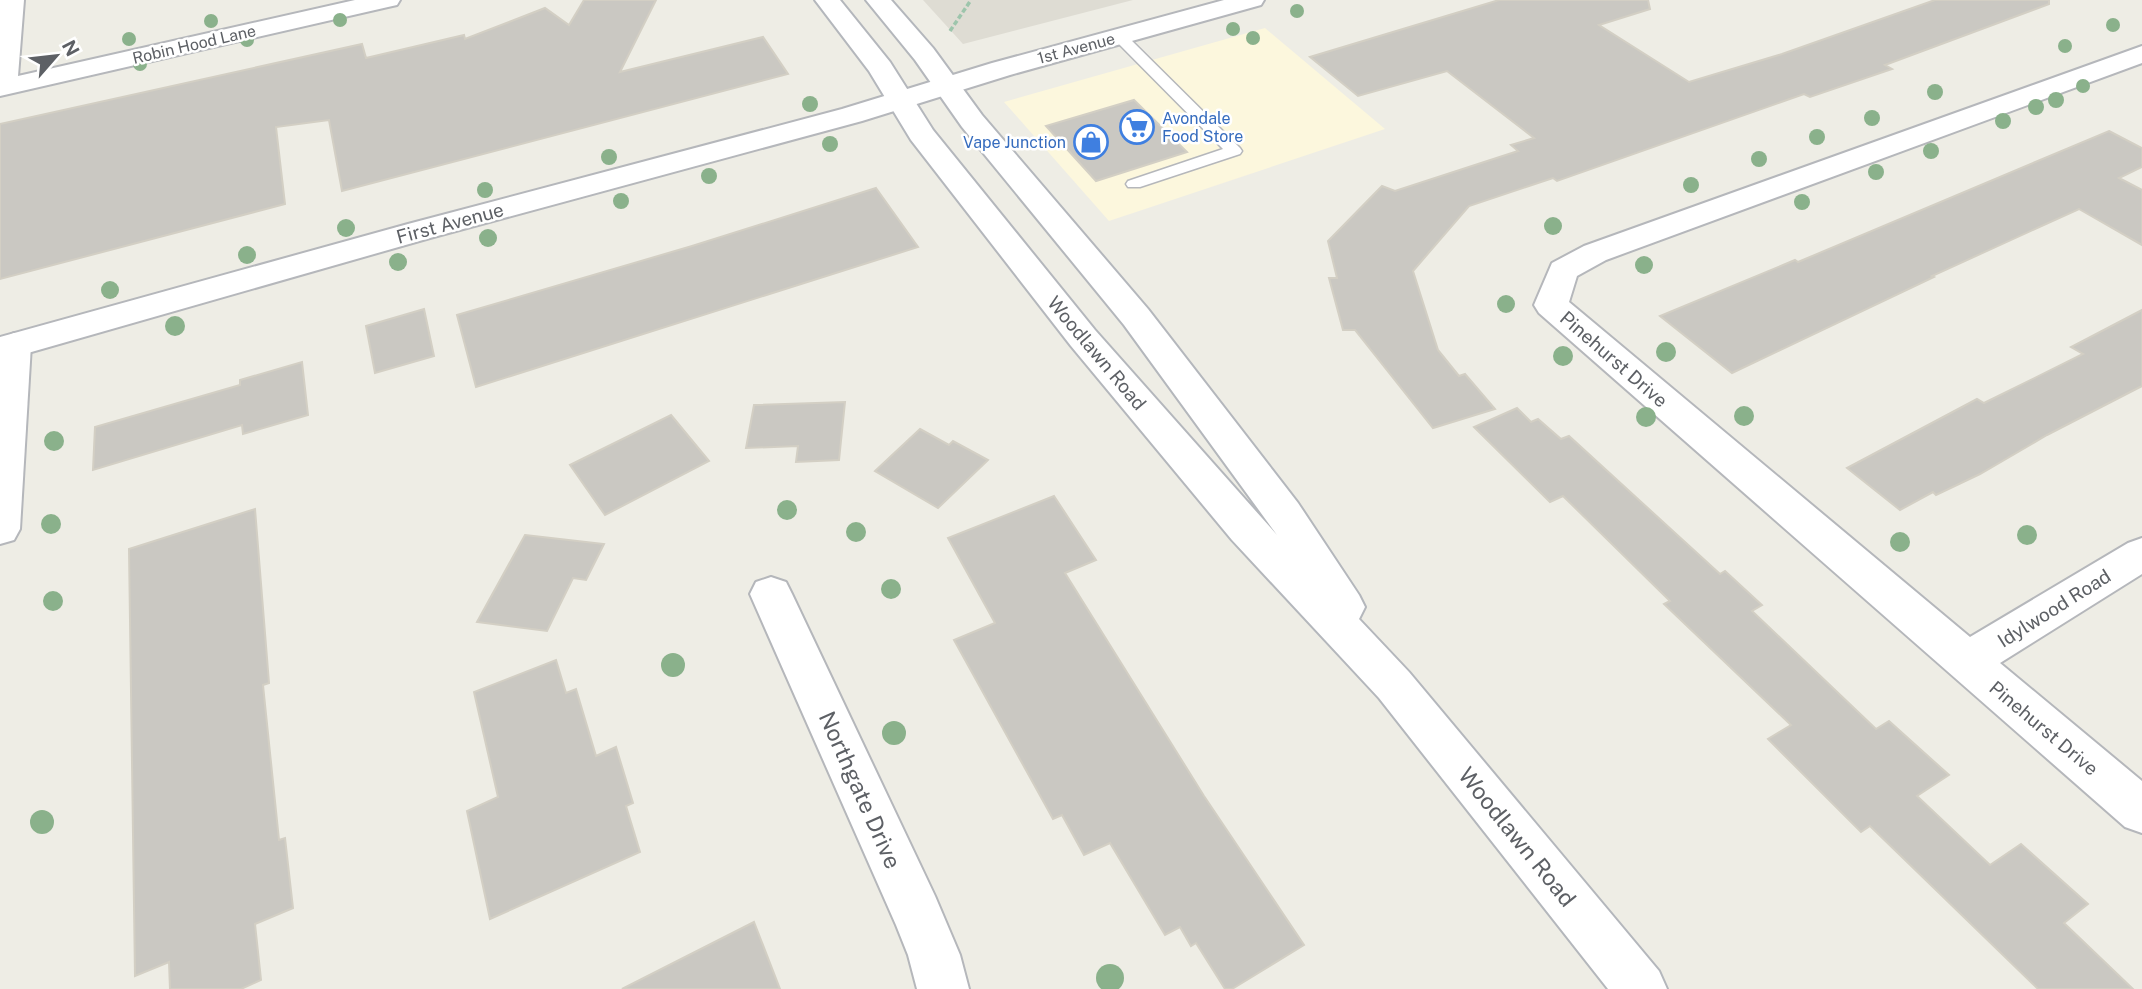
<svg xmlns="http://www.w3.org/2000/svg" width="2142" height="989" font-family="'Public Sans',sans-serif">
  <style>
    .commercial { fill: #fcf7dd }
    .education { fill: #dedcd3 }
    .building { fill: #cac8c2; stroke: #d3cfc4; stroke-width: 2 }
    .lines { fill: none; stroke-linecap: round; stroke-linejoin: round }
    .service-casing { stroke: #b5b7bb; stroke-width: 3 }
    .minor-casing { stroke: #b5b7bb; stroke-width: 4 }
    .tertiary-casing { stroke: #b5b7bb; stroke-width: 4 }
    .secondary-casing { stroke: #b4b7bc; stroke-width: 4 }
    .path { stroke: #9dc5ac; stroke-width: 3.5; stroke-dasharray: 5 2.5; stroke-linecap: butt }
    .service { fill: #fff; fill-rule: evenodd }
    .minor { fill: #fff; fill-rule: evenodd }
    .tertiary { fill: #fff; fill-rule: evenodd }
    .secondary { fill: #fff; fill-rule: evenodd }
    .tree { fill: #8ab18b }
    .labels { text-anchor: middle; stroke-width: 5; stroke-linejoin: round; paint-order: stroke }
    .far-street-label { font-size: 16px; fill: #5d6065; stroke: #fff }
    .far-shop-label { font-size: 16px; fill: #366cbe; stroke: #fff; text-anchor: start }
    .street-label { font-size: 19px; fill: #5d6065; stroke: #fff }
    .near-street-label { font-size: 23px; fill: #5d6065; stroke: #fff }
  </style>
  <rect width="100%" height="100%" fill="#eeede5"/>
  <!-- commercial -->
  <path class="commercial" d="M 1265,28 L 1385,129 L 1109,221 L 1004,102 Z"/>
  <!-- education -->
  <path class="education" d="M 923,0 L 1133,0 L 963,44 Z"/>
  <!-- building -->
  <g class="building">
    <path d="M 584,0 L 656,0 L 620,72 L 763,37 L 788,74 L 342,191 L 329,120 L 276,127 L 285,204 L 0,279 L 0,124 L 362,44 L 366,58 L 464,35 L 465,39 L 545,8 L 569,25 Z"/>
    <path d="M 1499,0 L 1648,0 L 1650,9 L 1599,25 L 1689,82 L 1782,54 L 1935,0 L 2049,0 L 2049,4 L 1885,65 L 1892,69 L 1810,97 L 1804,94 L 1557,181 L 1553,178 L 1469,206 L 1413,271 L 1438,350 L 1459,376 L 1465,374 L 1495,409 L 1433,428 L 1355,330 L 1343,330 L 1329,278 L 1337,278 L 1328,241 L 1382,186 L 1395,191 L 1518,151 L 1511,145 L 1534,138 L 1447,71 L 1358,96 L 1310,57 Z"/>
    <path d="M 1134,100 L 1187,152 L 1096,181 L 1046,126 Z"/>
    <path d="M 2109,131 L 2142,148 L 2142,167 L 2119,178 L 2142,190 L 2142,245 L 2079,209 L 1932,276 L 1934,277 L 1732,373 L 1660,316 L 1795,260 L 1798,262 Z"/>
    <path d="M 876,188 L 918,247 L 476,387 L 457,315 L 692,246 Z"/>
    <path d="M 424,309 L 434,356 L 375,373 L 366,326 Z"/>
    <path d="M 2142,310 L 2142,386 L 2047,435 L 1980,474 L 1936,495 L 1933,492 L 1900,510 L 1847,468 L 1977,399 L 1984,403 L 2083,354 L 2071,347 Z"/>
    <path d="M 302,362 L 308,415 L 243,434 L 242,425 L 93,470 L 95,427 L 240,385 L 240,380 Z"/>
    <path d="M 845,402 L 839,460 L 796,462 L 798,446 L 746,448 L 754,405 Z"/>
    <path d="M 1517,408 L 1531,422 L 1538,419 L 1561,439 L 1569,436 L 1720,574 L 1725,571 L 1762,605 L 1752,611 L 1876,729 L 1889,721 L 1949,775 L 1917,796 L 1990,865 L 2021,844 L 2088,904 L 2064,923 L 2133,989 L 2038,989 L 1870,826 L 1861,832 L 1768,739 L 1791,725 L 1664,604 L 1670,601 L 1563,496 L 1550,502 L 1474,427 Z"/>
    <path d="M 671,415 L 709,461 L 605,515 L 570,465 Z"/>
    <path d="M 920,429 L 949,445 L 953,441 L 988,460 L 938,508 L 875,471 Z"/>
    <path d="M 1054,496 L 1096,560 L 1065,573 L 1204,796 L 1304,945 L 1232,989 L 1225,989 L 1196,943 L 1191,946 L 1180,927 L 1165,935 L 1110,843 L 1084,855 L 1062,815 L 1053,819 L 954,640 L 995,623 L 948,538 Z"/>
    <path d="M 255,509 L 269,683 L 263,685 L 279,840 L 285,838 L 293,908 L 255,924 L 261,980 L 241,989 L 170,989 L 169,962 L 135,976 L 129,549 Z"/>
    <path d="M 525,535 L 604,544 L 586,580 L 573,578 L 547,631 L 477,622 Z"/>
    <path d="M 556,660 L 566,693 L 576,689 L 596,756 L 616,747 L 633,803 L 626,806 L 640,852 L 490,919 L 467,811 L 498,797 L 474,692 Z"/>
    <path d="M 754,922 L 780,989 L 622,989 Z"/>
  </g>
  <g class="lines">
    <!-- service casing -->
    <g class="service-casing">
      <path id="service" d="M 1119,32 L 1124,33 L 1240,148 L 1242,151 L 1240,154 L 1140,187 L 1128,187 L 1126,184 L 1128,181 L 1223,149 L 1114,39 L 1114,33 Z"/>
    </g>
    <!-- minor casing -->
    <g class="minor-casing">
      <g id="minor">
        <path d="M 0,0 L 24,0 L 18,76 L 355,0 L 400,0 L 397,5 L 388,7 L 0,96 Z"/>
        <path d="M 2142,46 L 2142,63 L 1606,260 L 1577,276 L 1569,302 L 1970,637 L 2128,543 L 2142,538 L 2142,574 L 2000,663 L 2142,781 L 2142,833 L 2125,827 L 1539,313 L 1534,305 L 1552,263 L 1584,246 Z"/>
        <path d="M 14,333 L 26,337 L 31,345 L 20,529 L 14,540 L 0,544 L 0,340 Z"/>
        <path d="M 771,577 L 786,582 L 792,594 L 935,896 L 960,955 L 969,989 L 917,989 L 908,955 L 896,925 L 750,594 L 756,582 Z"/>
      </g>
    </g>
    <!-- tertiary casing -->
    <g class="tertiary-casing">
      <path id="tertiary" d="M 1224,0 L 1264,0 L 1261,5 L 1010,75 L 862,121 L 430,238 L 0,361 L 0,337 L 408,224 L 842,109 L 992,63 Z"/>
    </g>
    <!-- secondary casing -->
    <g class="secondary-casing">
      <path id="secondary" d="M 815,0 L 840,0 L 890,62 L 933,130 L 1095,330 L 1277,535 L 1124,325 L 962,127 L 915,60 L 866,0 L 891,0 L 933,48 L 982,115 L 1148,309 L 1298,503 L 1359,595 L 1365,607 L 1359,619 L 1409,672 L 1659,971 L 1667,989 L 1608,989 L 1379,698 L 1232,540 L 1071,346 L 911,140 L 869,71 Z"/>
    </g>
    <!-- path -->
    <path class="path" d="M 950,31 L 971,0"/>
    <!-- service -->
    <use href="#service" class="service"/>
    <!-- minor -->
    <use href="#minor" class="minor"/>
    <!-- tertiary -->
    <use href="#tertiary" class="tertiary"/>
    <!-- secondary -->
    <use href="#secondary" class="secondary"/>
  </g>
  <!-- trees -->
  <g class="tree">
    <circle cx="1297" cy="11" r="7"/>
    <circle cx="340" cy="20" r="7"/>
    <circle cx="211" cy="21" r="7"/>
    <circle cx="2113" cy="25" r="7"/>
    <circle cx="1233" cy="29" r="7"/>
    <circle cx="1253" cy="38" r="7"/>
    <circle cx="129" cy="39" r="7"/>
    <circle cx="247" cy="40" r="7"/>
    <circle cx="2065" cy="46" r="7"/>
    <circle cx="140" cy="64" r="7"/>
    <circle cx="2083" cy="86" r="7"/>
    <circle cx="1935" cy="92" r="8"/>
    <circle cx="2056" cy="100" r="8"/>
    <circle cx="810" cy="104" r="8"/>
    <circle cx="2036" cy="107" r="8"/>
    <circle cx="1872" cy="118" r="8"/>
    <circle cx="2003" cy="121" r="8"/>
    <circle cx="1817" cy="137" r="8"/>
    <circle cx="830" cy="144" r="8"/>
    <circle cx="1931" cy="151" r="8"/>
    <circle cx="609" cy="157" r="8"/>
    <circle cx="1759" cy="159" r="8"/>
    <circle cx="1876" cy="172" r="8"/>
    <circle cx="709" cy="176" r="8"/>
    <circle cx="1691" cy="185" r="8"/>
    <circle cx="485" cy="190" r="8"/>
    <circle cx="621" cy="201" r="8"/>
    <circle cx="1802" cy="202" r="8"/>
    <circle cx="1553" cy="226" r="9"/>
    <circle cx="346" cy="228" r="9"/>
    <circle cx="488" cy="238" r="9"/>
    <circle cx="247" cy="255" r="9"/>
    <circle cx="398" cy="262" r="9"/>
    <circle cx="1644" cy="265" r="9"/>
    <circle cx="110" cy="290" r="9"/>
    <circle cx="1506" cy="304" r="9"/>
    <circle cx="175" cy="326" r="10"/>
    <circle cx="1666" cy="352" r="10"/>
    <circle cx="1563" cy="356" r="10"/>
    <circle cx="1744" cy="416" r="10"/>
    <circle cx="1646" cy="417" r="10"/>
    <circle cx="54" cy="441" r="10"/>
    <circle cx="787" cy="510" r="10"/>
    <circle cx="51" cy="524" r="10"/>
    <circle cx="856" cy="532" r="10"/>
    <circle cx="2027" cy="535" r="10"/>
    <circle cx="1900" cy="542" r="10"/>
    <circle cx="891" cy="589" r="10"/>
    <circle cx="53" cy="601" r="10"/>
    <circle cx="673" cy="665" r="12"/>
    <circle cx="894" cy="733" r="12"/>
    <circle cx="42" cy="822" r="12"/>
    <circle cx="1110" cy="978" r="14"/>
  </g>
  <!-- icons -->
  <defs>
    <g id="supermarket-ring" transform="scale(1.75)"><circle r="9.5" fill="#fff" stroke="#3f7fe0" stroke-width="1.5"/><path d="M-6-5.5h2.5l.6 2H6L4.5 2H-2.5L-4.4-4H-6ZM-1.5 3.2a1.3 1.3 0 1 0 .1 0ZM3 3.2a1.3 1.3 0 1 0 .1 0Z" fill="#3f7fe0"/></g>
    <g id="shop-ring" transform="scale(1.75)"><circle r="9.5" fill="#fff" stroke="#3f7fe0" stroke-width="1.5"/><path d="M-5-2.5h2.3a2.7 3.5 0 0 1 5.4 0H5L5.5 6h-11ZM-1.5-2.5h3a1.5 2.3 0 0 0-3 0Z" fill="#3f7fe0"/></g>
  </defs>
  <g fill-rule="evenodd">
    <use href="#supermarket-ring" x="1137" y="127"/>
    <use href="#shop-ring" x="1091" y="142"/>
  </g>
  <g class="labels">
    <!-- far-street labels -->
    <g class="far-street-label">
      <text transform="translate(194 44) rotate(-13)" y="6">Robin Hood Lane</text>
      <text transform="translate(1076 48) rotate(-15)" y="6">1st Avenue</text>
    </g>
    <!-- far-shop labels -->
    <g class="far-shop-label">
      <text x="1162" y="124">Avondale<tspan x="1162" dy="18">Food Store</tspan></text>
      <text x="1066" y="148" text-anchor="end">Vape Junction</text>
    </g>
    <!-- street labels -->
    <g class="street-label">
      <text transform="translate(450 223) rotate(-15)" y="7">First Avenue</text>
      <text transform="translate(1097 353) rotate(50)" y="7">Woodlawn Road</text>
      <text transform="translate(1614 359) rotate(41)" y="7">Pinehurst Drive</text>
      <text transform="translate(2054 608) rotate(-32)" y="7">Idylwood Road</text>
      <text transform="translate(2044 728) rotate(40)" y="7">Pinehurst Drive</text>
    </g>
    <!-- near-street labels -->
    <g class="near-street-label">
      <text transform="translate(860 790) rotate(66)" y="8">Northgate Drive</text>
      <text transform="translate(1517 837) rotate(51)" y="8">Woodlawn Road</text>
    </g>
  </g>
  <!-- north arrow -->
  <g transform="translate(56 56) rotate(62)" stroke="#ffffff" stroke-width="5" paint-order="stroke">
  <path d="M0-5L12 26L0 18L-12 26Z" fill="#5d6065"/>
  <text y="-10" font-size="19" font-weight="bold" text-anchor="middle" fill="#5d6065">N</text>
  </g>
</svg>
